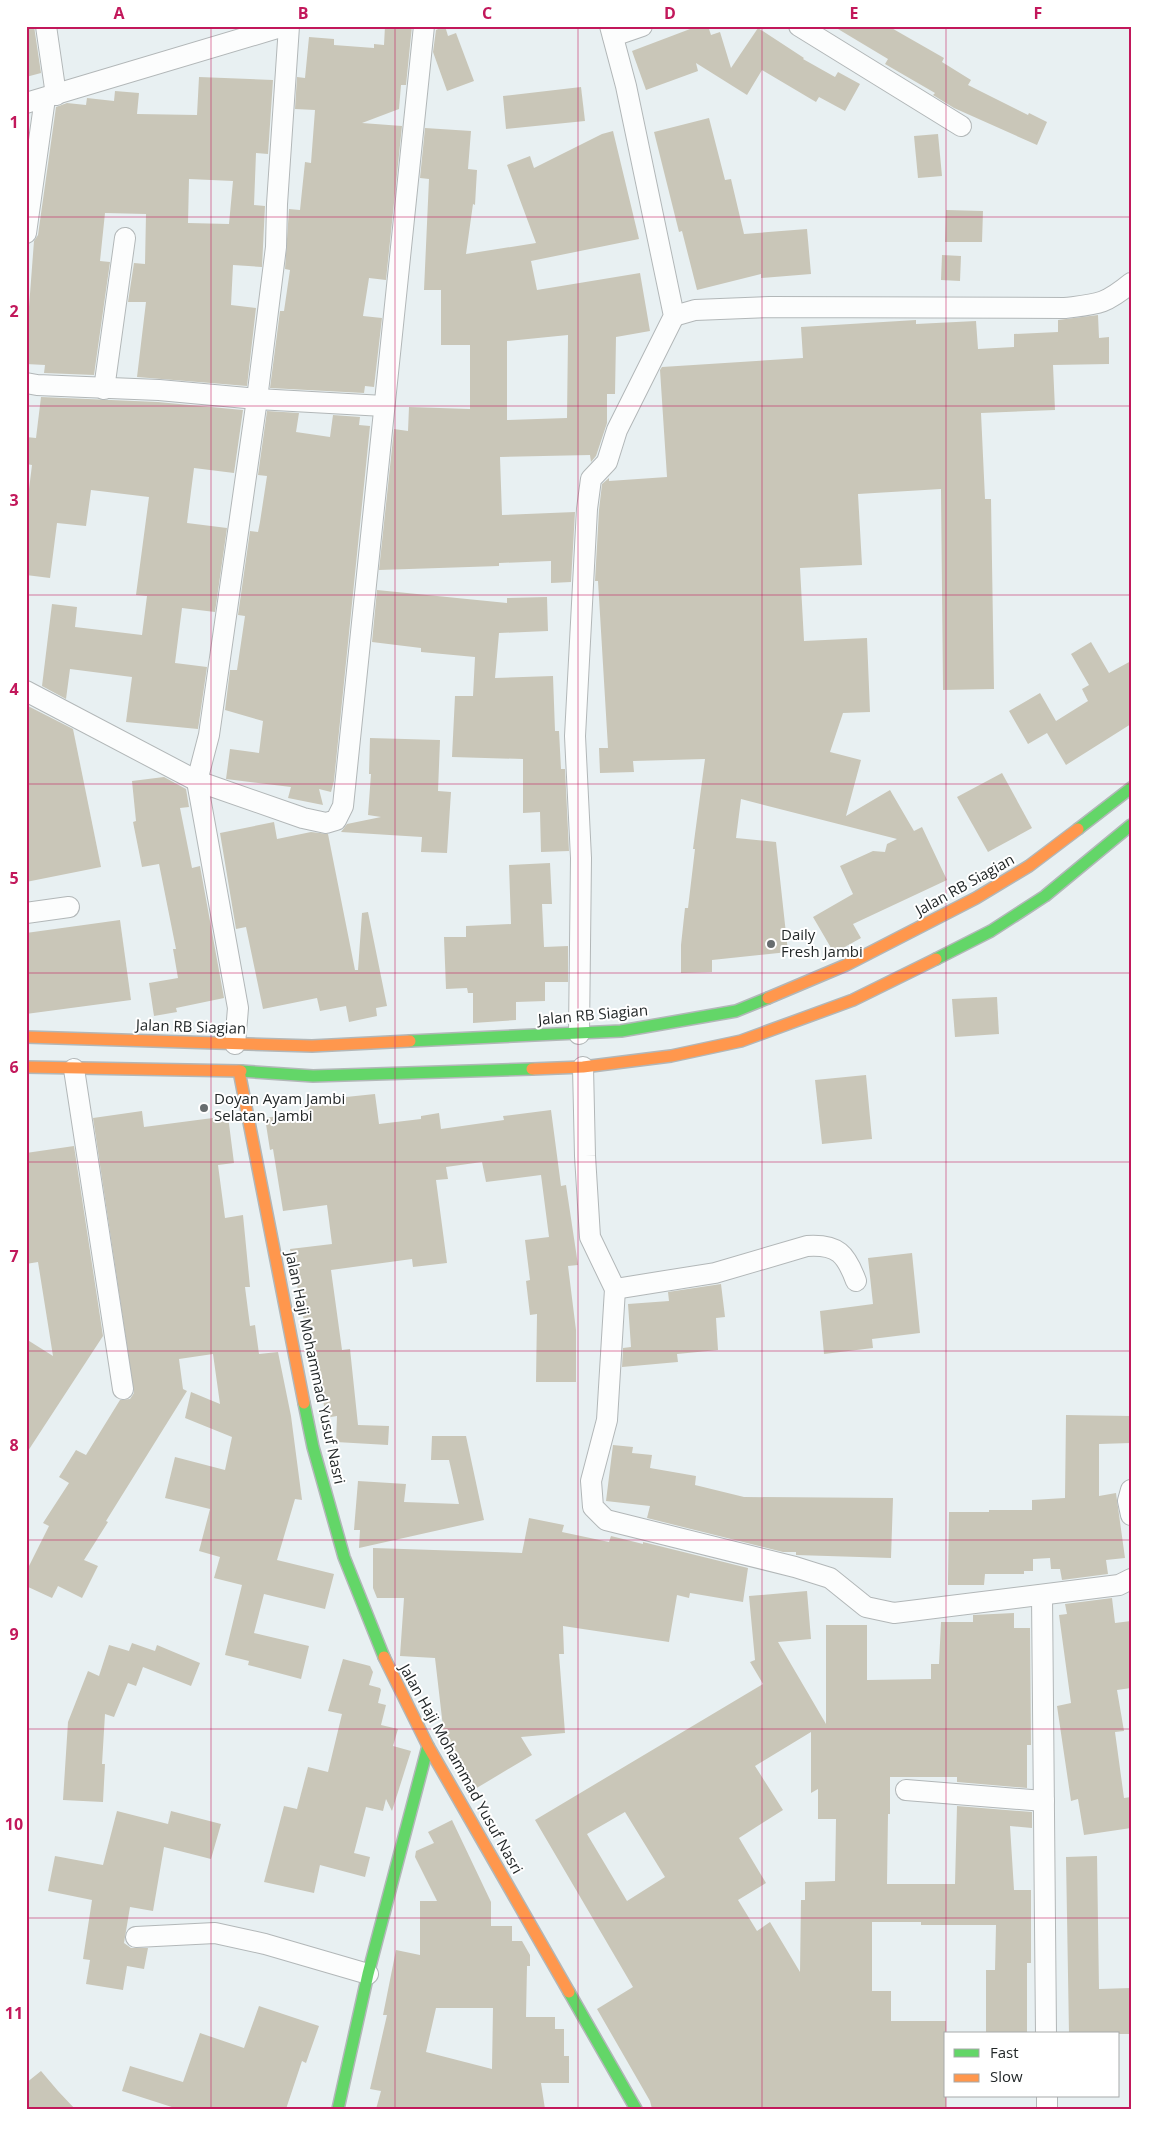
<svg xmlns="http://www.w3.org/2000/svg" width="1157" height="2135" font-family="'Open Sans',sans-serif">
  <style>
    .building { fill: #c9c6b8; fill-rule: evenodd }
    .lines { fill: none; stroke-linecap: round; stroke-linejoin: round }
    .street-casing { stroke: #b2b7b8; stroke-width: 22 }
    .fast-casing { stroke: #b2b7b8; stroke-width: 14 }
    .slow-casing { stroke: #b2b7b8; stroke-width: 14 }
    .street { stroke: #fcfdfd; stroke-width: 20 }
    .fast { stroke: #63d668; stroke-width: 11 }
    .slow { stroke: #ff974d; stroke-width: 11 }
    .grid { fill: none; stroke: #c2185b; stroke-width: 1; stroke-opacity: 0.55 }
    .poi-dot { fill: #676d6f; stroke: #fff; stroke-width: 2 }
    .labels { text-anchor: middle; stroke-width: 4; stroke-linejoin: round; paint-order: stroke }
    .street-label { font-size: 15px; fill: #222728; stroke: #fff }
    .poi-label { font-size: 15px; fill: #222728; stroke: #fff; text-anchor: start }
    .neatline { fill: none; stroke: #c2185b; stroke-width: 2 }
    .grid-label { font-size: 16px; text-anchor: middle; font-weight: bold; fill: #c2185b }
  </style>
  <rect width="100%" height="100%" fill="#e8f0f2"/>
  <!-- building -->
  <g class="building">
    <path d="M 26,26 L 34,26 L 41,73 L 26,77 Z"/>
    <path d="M 385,26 L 412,26 L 406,85 L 401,85 L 399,109 L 362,123 L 402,126 L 386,280 L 369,278 L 363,316 L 382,318 L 374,387 L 365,386 L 364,393 L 270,388 L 280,311 L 284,311 L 290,270 L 285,269 L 289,209 L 300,210 L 305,162 L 311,163 L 315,110 L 295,109 L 297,77 L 305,78 L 309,37 L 334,39 L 334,45 L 374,48 L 374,44 L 384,45 Z"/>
    <path d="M 445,26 L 448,36 L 456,33 L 474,81 L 447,91 L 433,52 L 436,30 Z"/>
    <path d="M 698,26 L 708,26 L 711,35 L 720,32 L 731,68 L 758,28 L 804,58 L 803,59 L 835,77 L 838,72 L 860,84 L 845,111 L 819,97 L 816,102 L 762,70 L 747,95 L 696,63 L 698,71 L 646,90 L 632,51 Z"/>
    <path d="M 833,26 L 888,26 L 944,58 L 942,62 L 971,80 L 968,85 L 1028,115 L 1029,113 L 1047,122 L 1037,145 L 954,108 L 933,95 L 935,93 L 885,64 L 888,59 Z"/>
    <path d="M 199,77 L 273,80 L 268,154 L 256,153 L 254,205 L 265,206 L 262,267 L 233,265 L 231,305 L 256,308 L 247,386 L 137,377 L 146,302 L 128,302 L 134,263 L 145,264 L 146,214 L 105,213 L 100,261 L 110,262 L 94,375 L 44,373 L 45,365 L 26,364 L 26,307 L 29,307 L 34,241 L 38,235 L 56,107 L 67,103 L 86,105 L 87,98 L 114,101 L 115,91 L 139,93 L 137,114 L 197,115 ZM 189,179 L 233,181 L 229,224 L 188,223 Z"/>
    <path d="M 581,87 L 585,121 L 506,129 L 503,96 Z"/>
    <path d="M 709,118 L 725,180 L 731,179 L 744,234 L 807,229 L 811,274 L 761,278 L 761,274 L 697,290 L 682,231 L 679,232 L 654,132 Z"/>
    <path d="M 425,128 L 471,131 L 468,169 L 477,170 L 475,205 L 473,204 L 466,254 L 536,243 L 507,165 L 530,156 L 534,168 L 602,134 L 613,131 L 639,239 L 531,261 L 537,290 L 640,273 L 650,331 L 616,337 L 615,394 L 607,394 L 607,423 L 596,456 L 591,462 L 590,455 L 500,457 L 502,515 L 575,512 L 571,582 L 551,583 L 551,561 L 499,563 L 499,566 L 379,570 L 394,429 L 408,431 L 409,407 L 470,409 L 470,345 L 441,345 L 441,290 L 424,290 L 429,179 L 420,178 ZM 568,335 L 567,418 L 507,420 L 507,341 Z"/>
    <path d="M 938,134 L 942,176 L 918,178 L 914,136 Z"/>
    <path d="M 946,210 L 983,211 L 982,242 L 945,242 Z"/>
    <path d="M 942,255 L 961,256 L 960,281 L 941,280 Z"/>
    <path d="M 1098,315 L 1099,338 L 1109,337 L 1109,364 L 1053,365 L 1055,410 L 981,413 L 985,499 L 991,499 L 994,689 L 943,690 L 941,489 L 858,494 L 862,565 L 800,568 L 804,641 L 867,638 L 870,712 L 843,713 L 830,752 L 861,760 L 846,816 L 890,790 L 914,831 L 922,827 L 947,880 L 853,924 L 861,938 L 834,953 L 813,917 L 853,894 L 840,866 L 873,851 L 885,852 L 887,844 L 897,839 L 741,799 L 736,838 L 776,842 L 788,952 L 712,960 L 712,972 L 681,973 L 681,945 L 685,908 L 688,908 L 695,849 L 693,849 L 705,759 L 633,761 L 634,772 L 600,773 L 599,748 L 608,748 L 598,581 L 595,581 L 599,510 L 602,484 L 609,478 L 609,481 L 667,477 L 660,370 L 662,367 L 803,358 L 801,327 L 916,320 L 916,324 L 976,321 L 978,349 L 1014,347 L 1014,334 L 1058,332 L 1058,320 Z"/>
    <path d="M 41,397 L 158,402 L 243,410 L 234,473 L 194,468 L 187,523 L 227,528 L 215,612 L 182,608 L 175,663 L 207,667 L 198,729 L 126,722 L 132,677 L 70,669 L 66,699 L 42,686 L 52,604 L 77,607 L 75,627 L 142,635 L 147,596 L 136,595 L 149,497 L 91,490 L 86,526 L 57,523 L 50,578 L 26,575 L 26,513 L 32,465 L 26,464 L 26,437 L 36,438 Z"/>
    <path d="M 267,411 L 299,413 L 296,432 L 330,437 L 333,415 L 360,417 L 359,425 L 370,426 L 334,781 L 331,792 L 319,789 L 323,805 L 288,798 L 291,787 L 226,779 L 230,749 L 259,753 L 263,721 L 225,710 L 230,670 L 237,670 L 245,616 L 238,615 L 250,531 L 258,532 L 260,522 L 267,476 L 258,475 Z"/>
    <path d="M 377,590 L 507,603 L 507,598 L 547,597 L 548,631 L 499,633 L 495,678 L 553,676 L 555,731 L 559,731 L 561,769 L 565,769 L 569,851 L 541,852 L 540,812 L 523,813 L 523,759 L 452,757 L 455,696 L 473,696 L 475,657 L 421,652 L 421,648 L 372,642 Z"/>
    <path d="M 1091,642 L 1109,673 L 1131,661 L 1131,724 L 1066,765 L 1047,733 L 1028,744 L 1009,711 L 1040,693 L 1056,721 L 1088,701 L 1082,689 L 1089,685 L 1071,654 Z"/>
    <path d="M 26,705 L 73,729 L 101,867 L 26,882 Z"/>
    <path d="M 370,738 L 440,740 L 438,791 L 451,792 L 447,853 L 421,852 L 422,837 L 341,832 L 347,824 L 381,817 L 368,815 L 371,774 L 369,774 Z"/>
    <path d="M 1002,773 L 1032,828 L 988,852 L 957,797 Z"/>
    <path d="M 164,777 L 186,789 L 189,807 L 180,808 L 192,868 L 200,866 L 224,998 L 176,1008 L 177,1012 L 154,1016 L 149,983 L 178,978 L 173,949 L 176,949 L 159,864 L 142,867 L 133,822 L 136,821 L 132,781 Z"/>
    <path d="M 274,822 L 277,839 L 311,832 L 328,834 L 355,970 L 358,970 L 362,913 L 368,912 L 387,1006 L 376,1008 L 377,1016 L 349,1022 L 346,1006 L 320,1011 L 317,998 L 263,1009 L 246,927 L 236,929 L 220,833 Z"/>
    <path d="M 550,863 L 552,904 L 542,904 L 544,947 L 568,946 L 568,982 L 545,982 L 545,1001 L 516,1002 L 516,1020 L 473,1023 L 473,993 L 468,993 L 467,988 L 446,989 L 444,937 L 466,937 L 466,926 L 511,924 L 509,865 Z"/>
    <path d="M 120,920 L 131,1000 L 26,1014 L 26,933 Z"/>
    <path d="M 997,997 L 999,1034 L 955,1037 L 952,999 Z"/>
    <path d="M 866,1075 L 872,1139 L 822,1144 L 815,1080 Z"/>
    <path d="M 375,1094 L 379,1124 L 421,1119 L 421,1116 L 439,1113 L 441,1129 L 504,1120 L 503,1116 L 551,1110 L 561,1186 L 566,1185 L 578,1265 L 568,1266 L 576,1330 L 576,1382 L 536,1382 L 537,1314 L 530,1315 L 526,1281 L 530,1280 L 525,1240 L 549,1237 L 541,1175 L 486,1182 L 482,1162 L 446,1167 L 448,1179 L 436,1180 L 447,1263 L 413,1267 L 412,1259 L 331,1270 L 342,1350 L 350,1349 L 358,1425 L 389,1426 L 388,1445 L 336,1442 L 337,1416 L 325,1418 L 321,1373 L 314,1373 L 290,1249 L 332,1244 L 327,1205 L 283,1211 L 273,1149 L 270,1150 L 265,1118 L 308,1112 L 307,1101 Z"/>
    <path d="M 142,1111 L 144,1127 L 228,1116 L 234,1163 L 218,1165 L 225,1218 L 243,1215 L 250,1287 L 245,1287 L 250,1326 L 255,1325 L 259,1354 L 278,1352 L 291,1416 L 302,1500 L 295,1499 L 277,1560 L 334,1574 L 325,1609 L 264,1594 L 254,1633 L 309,1646 L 301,1679 L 248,1665 L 249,1661 L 225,1655 L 242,1585 L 214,1578 L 220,1557 L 199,1551 L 210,1509 L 165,1498 L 175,1457 L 225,1470 L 232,1437 L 185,1418 L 191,1392 L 220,1404 L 213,1354 L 179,1359 L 183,1389 L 187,1391 L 106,1521 L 108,1522 L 84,1560 L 98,1566 L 82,1598 L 58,1586 L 52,1598 L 26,1586 L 26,1572 L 49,1526 L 43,1523 L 69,1483 L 59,1477 L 76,1450 L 86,1455 L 120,1400 L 130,1399 L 134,1393 L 93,1118 Z"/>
    <path d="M 74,1146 L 103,1336 L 26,1454 L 26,1339 L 53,1356 L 38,1262 L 26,1264 L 26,1153 Z"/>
    <path d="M 912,1253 L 920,1333 L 872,1339 L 873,1348 L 824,1354 L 820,1311 L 873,1304 L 868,1258 Z"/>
    <path d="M 721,1284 L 725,1317 L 716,1318 L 718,1350 L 677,1354 L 678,1362 L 622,1367 L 623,1348 L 631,1347 L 628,1304 L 669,1301 L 668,1292 Z"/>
    <path d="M 1066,1415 L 1131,1416 L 1131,1443 L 1099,1444 L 1099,1496 L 1116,1493 L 1125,1558 L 1106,1560 L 1108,1574 L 1062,1580 L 1060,1569 L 1051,1569 L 1050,1558 L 1033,1559 L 1033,1571 L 1024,1571 L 1024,1574 L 985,1574 L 984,1585 L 948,1585 L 949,1512 L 989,1512 L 989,1510 L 1032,1510 L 1032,1500 L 1065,1498 Z"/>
    <path d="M 432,1436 L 466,1436 L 484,1520 L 359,1548 L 360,1530 L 354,1530 L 358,1481 L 406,1484 L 404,1502 L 459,1504 L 449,1460 L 431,1460 Z"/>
    <path d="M 613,1445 L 633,1447 L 632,1453 L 652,1455 L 650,1468 L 696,1476 L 695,1485 L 744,1497 L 893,1498 L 891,1558 L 796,1555 L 796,1552 L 783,1552 L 647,1518 L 650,1506 L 606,1501 Z"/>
    <path d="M 529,1518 L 564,1525 L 562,1532 L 609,1542 L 611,1536 L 643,1544 L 643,1542 L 748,1568 L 743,1602 L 690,1593 L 689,1598 L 677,1595 L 669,1642 L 563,1626 L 564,1654 L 559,1654 L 565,1733 L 521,1737 L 532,1755 L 475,1789 L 460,1764 L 456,1764 L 453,1751 L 449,1751 L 445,1744 L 435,1658 L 400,1656 L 404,1598 L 377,1598 L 373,1588 L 373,1548 L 522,1553 Z"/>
    <path d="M 807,1591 L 811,1639 L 778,1642 L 826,1724 L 826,1625 L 867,1625 L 867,1680 L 931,1679 L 931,1664 L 939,1664 L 941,1622 L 973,1622 L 973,1615 L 1014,1613 L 1014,1628 L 1030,1628 L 1031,1745 L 1027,1745 L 1027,1788 L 957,1782 L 957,1777 L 890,1777 L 890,1814 L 888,1814 L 887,1884 L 955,1884 L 957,1806 L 1032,1812 L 1032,1828 L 1010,1826 L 1014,1890 L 1031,1890 L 1031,1963 L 1027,1963 L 1027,2034 L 986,2034 L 986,1970 L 995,1970 L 996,1925 L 921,1925 L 921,1922 L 872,1922 L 872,1991 L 891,1991 L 891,2021 L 946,2021 L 946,2109 L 652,2109 L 650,2101 L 597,2009 L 633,1987 L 535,1820 L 763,1684 L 750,1662 L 755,1660 L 749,1596 ZM 811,1732 L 811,1793 L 818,1789 L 818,1819 L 836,1819 L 835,1881 L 805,1882 L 805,1900 L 801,1900 L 800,1972 L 770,1922 L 757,1931 L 738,1900 L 766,1883 L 739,1838 L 783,1810 L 755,1766 ZM 625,1812 L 665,1877 L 627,1901 L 587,1834 Z"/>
    <path d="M 1112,1598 L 1115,1623 L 1131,1621 L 1131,1688 L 1117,1690 L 1124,1731 L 1115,1732 L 1124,1798 L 1131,1797 L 1131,1828 L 1084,1835 L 1078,1799 L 1071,1801 L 1057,1706 L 1071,1703 L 1059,1615 L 1067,1614 L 1065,1604 Z"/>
    <path d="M 132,1643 L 155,1651 L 157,1645 L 200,1663 L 191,1686 L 143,1667 L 136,1686 L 128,1683 L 114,1717 L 105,1714 L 102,1764 L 105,1764 L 103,1802 L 63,1800 L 68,1722 L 88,1671 L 99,1676 L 109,1645 L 129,1651 Z"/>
    <path d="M 343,1659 L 370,1666 L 373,1672 L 369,1685 L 380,1688 L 381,1690 L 378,1703 L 386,1705 L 381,1725 L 398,1729 L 393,1746 L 411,1751 L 392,1811 L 386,1799 L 383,1811 L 366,1807 L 354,1853 L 370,1857 L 365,1877 L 320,1865 L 314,1893 L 264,1882 L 284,1806 L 297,1809 L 308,1767 L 328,1772 L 342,1714 L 328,1711 Z"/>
    <path d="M 117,1811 L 168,1824 L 171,1811 L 221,1824 L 211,1859 L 164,1847 L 153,1911 L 130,1907 L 124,1943 L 131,1948 L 148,1948 L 144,1969 L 127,1966 L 123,1990 L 86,1984 L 90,1960 L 83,1959 L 92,1900 L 48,1891 L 55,1856 L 103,1865 Z"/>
    <path d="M 452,1820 L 491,1902 L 491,1926 L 512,1926 L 512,1941 L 522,1941 L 530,1955 L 530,1966 L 527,1966 L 526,2017 L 555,2017 L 555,2029 L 564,2029 L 564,2056 L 569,2056 L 569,2083 L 541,2083 L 545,2109 L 376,2109 L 381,2091 L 370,2089 L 387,2015 L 383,2015 L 396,1950 L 420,1955 L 420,1901 L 437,1901 L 415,1857 L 416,1851 L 434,1843 L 428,1832 ZM 436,2008 L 493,2008 L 492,2069 L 426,2052 Z"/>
    <path d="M 1097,1856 L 1099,1989 L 1131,1988 L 1131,2034 L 1069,2034 L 1066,1857 Z"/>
    <path d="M 259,2006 L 319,2026 L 306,2063 L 302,2061 L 286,2109 L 178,2109 L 122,2091 L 130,2066 L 183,2082 L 200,2033 L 244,2048 Z"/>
    <path d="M 41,2071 L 58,2091 L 75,2109 L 26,2109 L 26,2083 Z"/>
  </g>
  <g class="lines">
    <!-- street casing -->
    <g class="street-casing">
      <g id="street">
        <path d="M 46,26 L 56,95"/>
        <path d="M 799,26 L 961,126"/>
        <path d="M 613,36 L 642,26"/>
        <path d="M 26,103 L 284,26"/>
        <path d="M 26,233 L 45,98"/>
        <path d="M 674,316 L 695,310 L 770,307 L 1065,308 C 1098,304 1104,305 1131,283"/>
        <path d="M 26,383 L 37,385 L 159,390 L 257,399 L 384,406"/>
        <path d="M 104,389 L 125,238"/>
        <path d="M 26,691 L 197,781 L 303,818 L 326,823 L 336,820 L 343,806 L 424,26"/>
        <path d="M 26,913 L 69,907"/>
        <path d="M 579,1034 L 581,858 L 575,736 L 587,509 L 591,479 L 607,462 L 617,430 L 674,316 L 626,86 L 610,26"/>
        <path d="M 235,1044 L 238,1008 L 197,781 L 209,735 L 257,399 L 276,247 L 277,204 L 289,26"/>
        <path d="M 583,1067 L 585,1156 L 590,1237 L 615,1289 L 607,1420 L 591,1481 L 593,1507 L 606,1520 L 795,1567 L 830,1578 L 866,1607 L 894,1613 L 1119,1585 L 1131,1579"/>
        <path d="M 74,1069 L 123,1389"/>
        <path d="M 615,1289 L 715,1273 L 807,1246 C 838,1244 846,1254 856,1281"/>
        <path d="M 1131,1490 L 1128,1501 L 1131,1515"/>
        <path d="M 1042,1595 L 1046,2034"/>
        <path d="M 906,1790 L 1044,1801"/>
        <path d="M 136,1937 L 215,1933 L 265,1944 L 368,1974"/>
        <path d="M 1047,2096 L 1047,2109"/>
      </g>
    </g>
    <!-- fast casing -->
    <g class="fast-casing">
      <g id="fast">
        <path d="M 1078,829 L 1131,788"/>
        <path d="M 936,959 L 991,931 L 1045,896 L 1131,825"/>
        <path d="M 410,1041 L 621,1031 L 736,1011 L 768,998"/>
        <path d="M 241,1071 L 313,1076 L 532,1069"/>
        <path d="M 304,1403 L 313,1447 L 344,1557 L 384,1657"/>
        <path d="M 569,1992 L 636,2109"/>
        <path d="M 338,2109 L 368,1974 L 428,1746"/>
      </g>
    </g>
    <!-- slow casing -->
    <g class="slow-casing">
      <g id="slow">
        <path d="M 768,998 L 846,965 L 976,898 L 1029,866 L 1078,829"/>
        <path d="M 26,1037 L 312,1046 L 410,1041"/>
        <path d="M 26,1067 L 241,1071"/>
        <path d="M 532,1069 L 583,1067 L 671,1056 L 741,1041 L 853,1000 L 936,959"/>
        <path d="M 239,1071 L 304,1403"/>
        <path d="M 384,1657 L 428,1746 L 569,1992"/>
      </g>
    </g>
    <!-- street -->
    <use href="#street" class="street"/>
    <!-- fast -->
    <use href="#fast" class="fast"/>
    <!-- slow -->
    <use href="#slow" class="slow"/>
  </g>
  <!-- grid -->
  <path class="grid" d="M 211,26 L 211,2109M 395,26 L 395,2109M 578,26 L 578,2109M 762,26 L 762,2109M 946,26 L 946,2034M 26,217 L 1131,217M 26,406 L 1131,406M 26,595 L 1131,595M 26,784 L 1131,784M 26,973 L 1131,973M 26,1162 L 1131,1162M 26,1351 L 1131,1351M 26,1540 L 1131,1540M 26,1729 L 1131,1729M 26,1918 L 1131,1918M 946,2096 L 946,2109"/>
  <!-- markers -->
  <g class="poi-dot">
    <circle cx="771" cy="944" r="5"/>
    <circle cx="204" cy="1108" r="5"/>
  </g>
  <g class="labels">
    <!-- street labels -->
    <g class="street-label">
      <text transform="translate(965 885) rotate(-29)" y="5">Jalan RB Siagian</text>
      <text transform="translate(593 1015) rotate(-5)" y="5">Jalan RB Siagian</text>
      <text transform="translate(191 1027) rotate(2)" y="5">Jalan RB Siagian</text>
      <text transform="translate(315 1368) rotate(78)" y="5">Jalan Haji Mohammad Yusuf Nasri</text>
      <text transform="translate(461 1769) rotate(61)" y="5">Jalan Haji Mohammad Yusuf Nasri</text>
    </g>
    <!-- poi labels -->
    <g class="poi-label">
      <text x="781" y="940">Daily<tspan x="781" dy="17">Fresh Jambi</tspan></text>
      <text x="214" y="1104">Doyan Ayam Jambi<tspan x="214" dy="17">Selatan, Jambi</tspan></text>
    </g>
  </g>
  <!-- border -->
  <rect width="1157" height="2135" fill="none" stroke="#ffffff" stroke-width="55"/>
  <!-- legend -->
  <rect x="944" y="2032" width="175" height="65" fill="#ffffff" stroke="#a7a9a9"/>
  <rect x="954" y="2049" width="25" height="8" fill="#63d668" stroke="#a7a9a9"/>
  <text x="990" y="2058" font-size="15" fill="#222728">Fast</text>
  <rect x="954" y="2074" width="25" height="8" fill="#ff974d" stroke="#a7a9a9"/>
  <text x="990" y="2082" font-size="15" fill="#222728">Slow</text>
  <rect x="28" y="28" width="1102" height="2080" class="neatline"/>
  <g class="grid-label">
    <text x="119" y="19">A</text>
    <text x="303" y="19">B</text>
    <text x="487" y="19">C</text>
    <text x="670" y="19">D</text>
    <text x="854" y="19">E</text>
    <text x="1038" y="19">F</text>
    <text x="14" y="128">1</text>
    <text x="14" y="317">2</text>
    <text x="14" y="506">3</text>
    <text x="14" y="695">4</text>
    <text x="14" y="884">5</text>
    <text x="14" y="1073">6</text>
    <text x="14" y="1262">7</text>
    <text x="14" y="1451">8</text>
    <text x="14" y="1640">9</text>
    <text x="14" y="1830">10</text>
    <text x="14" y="2019">11</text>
  </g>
</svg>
